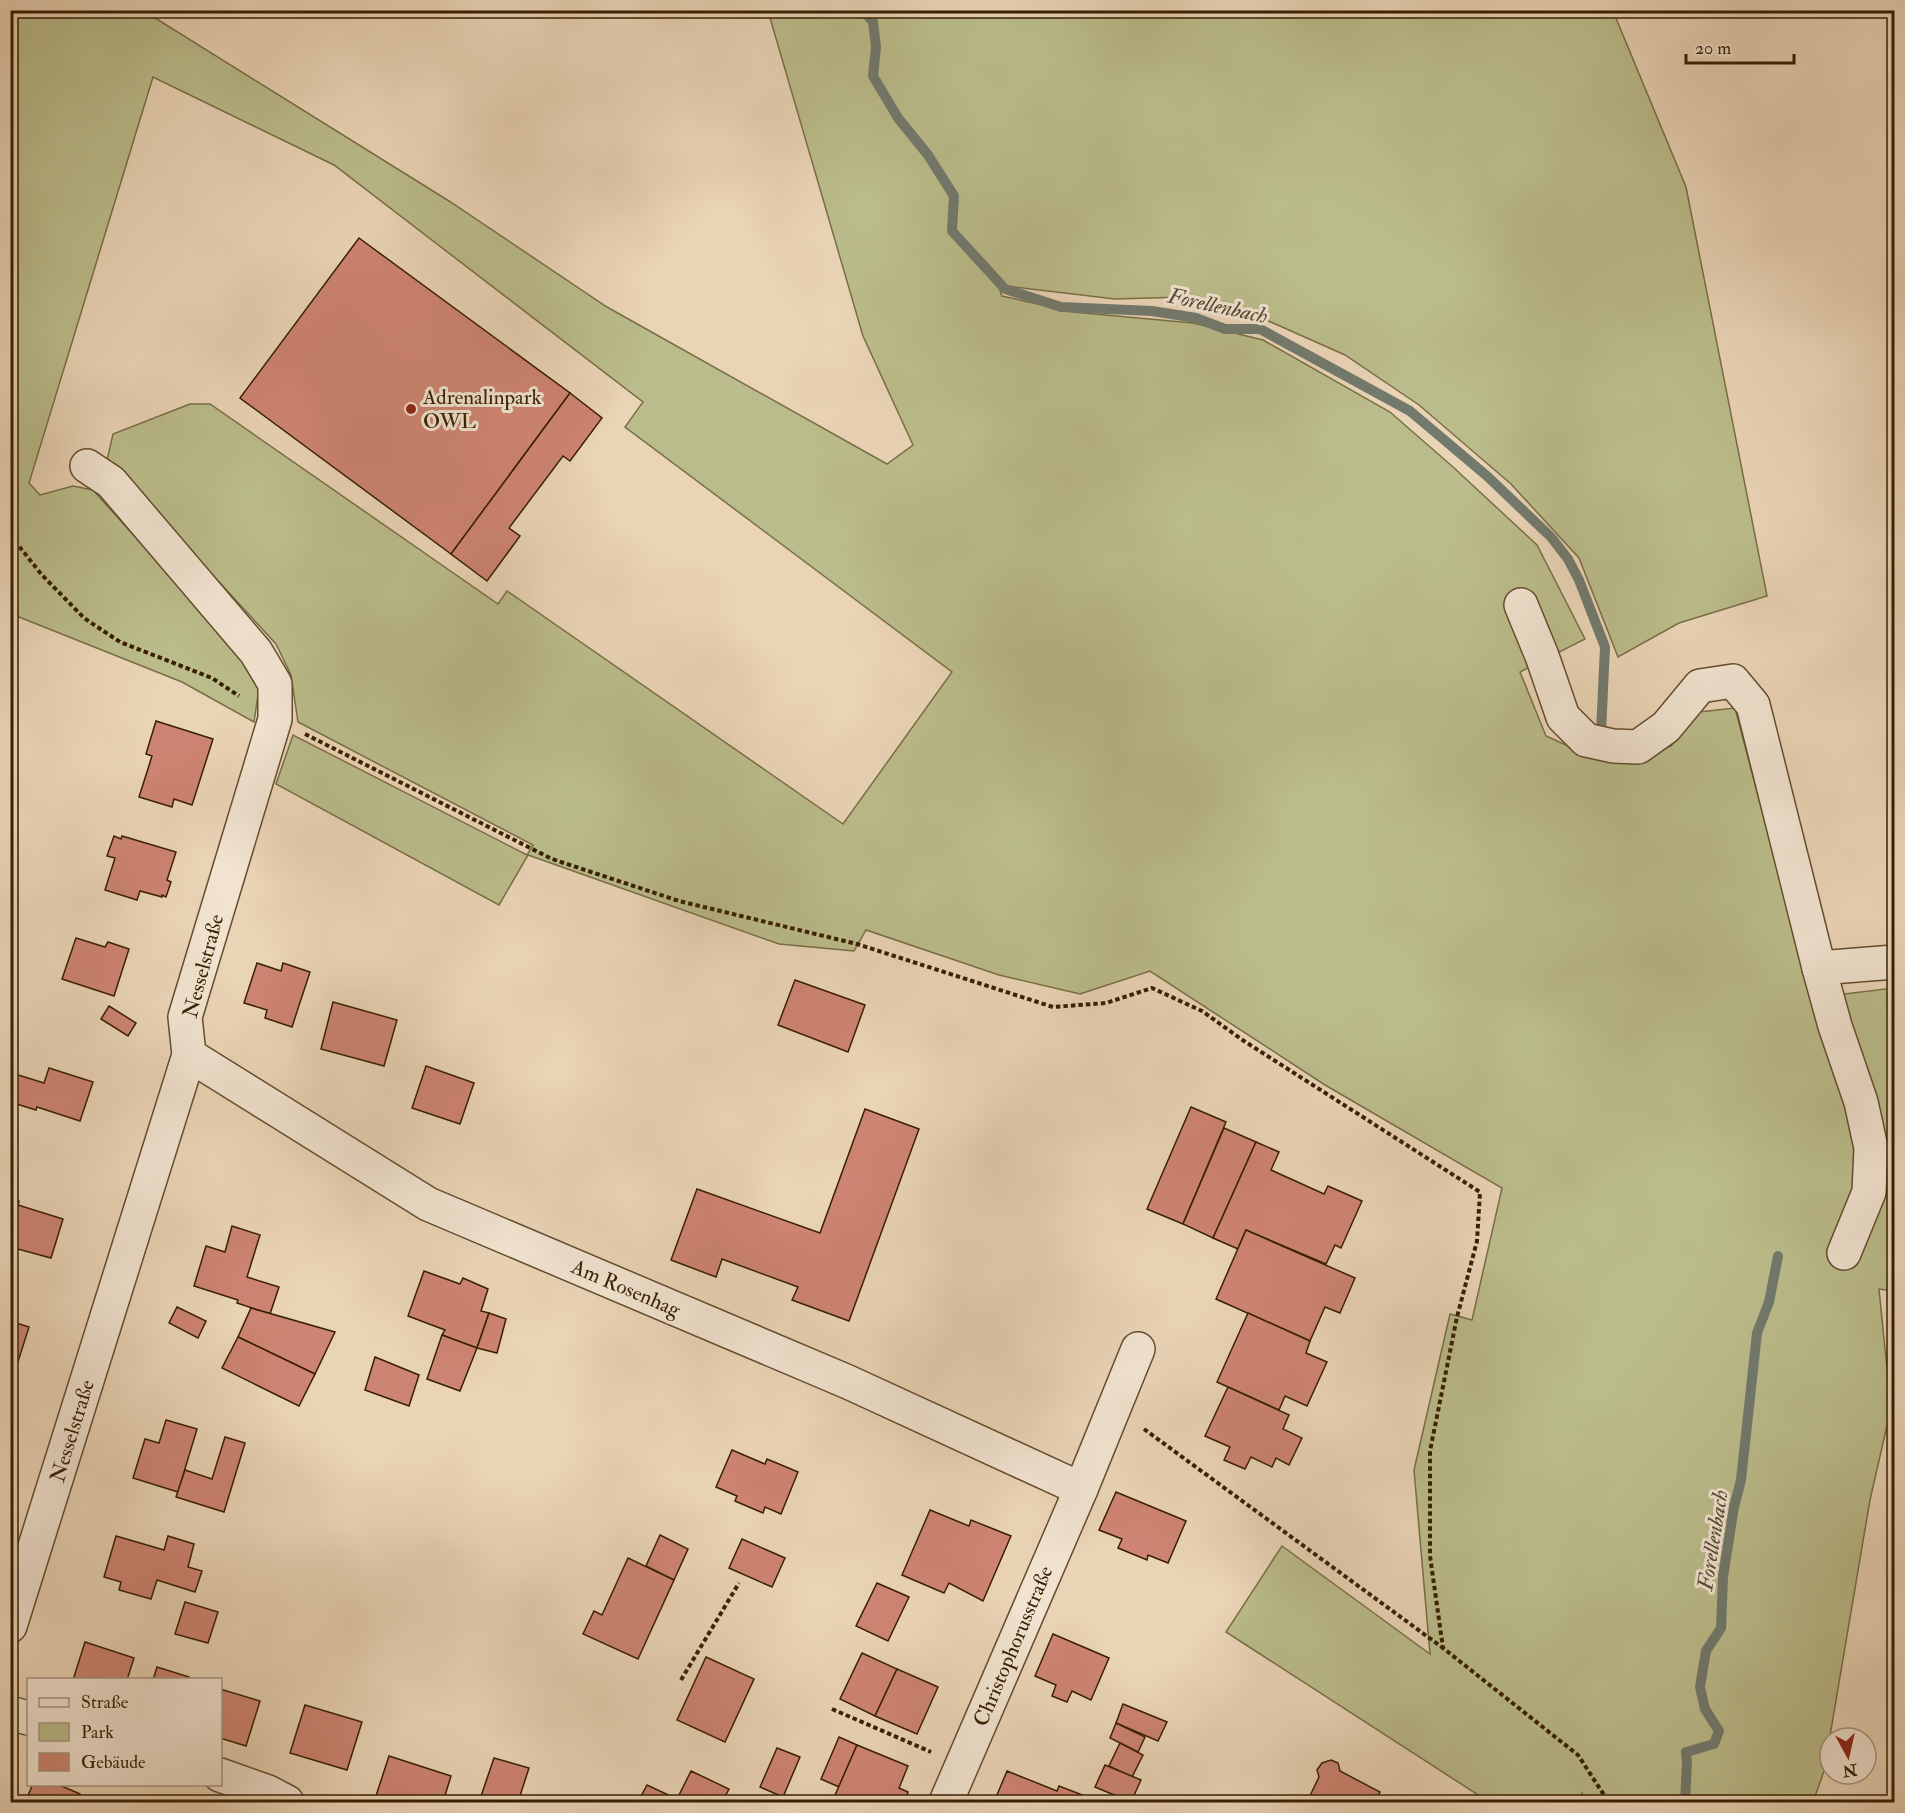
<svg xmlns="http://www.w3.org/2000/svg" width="1905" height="1813" font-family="'IM FELL Double Pica',serif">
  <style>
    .green { fill: #bbbc8b; stroke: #796e46; stroke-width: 1.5 }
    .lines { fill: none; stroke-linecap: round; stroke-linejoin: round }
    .stream { stroke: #727a6e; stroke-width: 10 }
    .building { fill: #ce8472; stroke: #371f00; stroke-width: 1.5 }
    .minor-casing { stroke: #644c2e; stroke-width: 36 }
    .path { stroke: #371f00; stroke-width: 4; stroke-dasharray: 4.5 3; stroke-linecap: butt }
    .minor { stroke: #f1e3d0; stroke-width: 33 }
    .poi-dot { fill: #8f2418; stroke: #f1e3d0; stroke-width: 2 }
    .labels { text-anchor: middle; stroke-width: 6; stroke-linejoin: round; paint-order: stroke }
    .poi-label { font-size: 21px; fill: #371f00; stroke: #f1e3d0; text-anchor: start }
    .street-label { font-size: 21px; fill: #371f00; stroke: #f1e3d0 }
    .water-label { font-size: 22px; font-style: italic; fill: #554d37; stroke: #f1e3d0 }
  </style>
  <rect width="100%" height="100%" fill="#ead4b6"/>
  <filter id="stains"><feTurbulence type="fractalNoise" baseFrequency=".00333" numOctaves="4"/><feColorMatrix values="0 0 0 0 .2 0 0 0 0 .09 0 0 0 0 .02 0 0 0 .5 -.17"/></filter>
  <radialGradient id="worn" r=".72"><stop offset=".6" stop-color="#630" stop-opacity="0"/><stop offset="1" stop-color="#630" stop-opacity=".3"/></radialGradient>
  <!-- green -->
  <path class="green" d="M 11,11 L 144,11 L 449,201 L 607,307 L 887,464 L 913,445 L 863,336 L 768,11 L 1613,11 L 1686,187 L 1767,596 L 1679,623 L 1618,657 L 1579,558 L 1511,484 L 1419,405 L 1345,355 L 1255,315 L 1186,297 L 1115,299 L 998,285 L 1002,296 L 1073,312 L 1193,323 L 1263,340 L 1390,412 L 1453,467 L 1537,545 L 1585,639 L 1520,672 L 1546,736 L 1588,755 L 1633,760 L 1671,746 L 1699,712 L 1735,708 L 1811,998 L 1894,988 L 1894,1291 L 1879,1289 L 1891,1408 L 1870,1500 L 1824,1771 L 1813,1802 L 1585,1802 L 1582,1793 L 1578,1802 L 1489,1802 L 1226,1632 L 1282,1546 L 1430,1654 L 1414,1470 L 1450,1314 L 1472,1320 L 1502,1188 L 1325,1085 L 1150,971 L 1080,994 L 999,975 L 866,930 L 854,951 L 779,944 L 528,855 L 499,905 L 276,784 L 293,735 L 527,855 L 533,845 L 298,722 L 291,675 L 276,644 L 107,460 L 113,434 L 190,404 L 210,404 L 498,604 L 507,591 L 843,824 L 952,672 L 625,427 L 643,402 L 334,165 L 153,77 L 29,483 L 40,495 L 73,486 L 93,490 L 244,658 L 259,688 L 254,722 L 182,682 L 14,615 L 11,624 Z"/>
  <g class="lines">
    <!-- stream -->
    <g class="stream">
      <path d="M 863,10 L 873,22 L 876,47 L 873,76 L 898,118 L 928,155 L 954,196 L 952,231 L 1005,289 L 1061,307 L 1152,311 L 1196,318 L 1225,329 L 1260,329 L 1410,411 L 1487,476 L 1551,537 L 1568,559 L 1579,580 L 1605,647 L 1601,732"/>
      <path d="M 1685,1802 L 1687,1762 L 1686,1752 L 1714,1744 L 1719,1731 L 1705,1709 L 1700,1687 L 1706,1651 L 1721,1628 L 1723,1577 L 1734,1507 L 1741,1480 L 1757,1333 L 1769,1302 L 1778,1256"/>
    </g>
  </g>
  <!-- building -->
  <g class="building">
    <path d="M 359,238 L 570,393 L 451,554 L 240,398 Z"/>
    <path d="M 570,393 L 602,418 L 570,461 L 563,456 L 509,528 L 520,536 L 487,581 L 451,554 Z"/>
    <path d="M 156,721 L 213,739 L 192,805 L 174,799 L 172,807 L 139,797 L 152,756 L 146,754 Z"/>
    <path d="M 114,836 L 121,839 L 122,836 L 176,852 L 167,880 L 171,882 L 166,897 L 162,895 L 162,897 L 140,891 L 137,900 L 105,890 L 115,858 L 107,856 Z"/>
    <path d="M 76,938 L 105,947 L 108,942 L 129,949 L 114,996 L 62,979 Z"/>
    <path d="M 257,963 L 281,971 L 283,963 L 310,972 L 292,1027 L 265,1018 L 267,1010 L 244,1003 Z"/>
    <path d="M 795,980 L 865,1005 L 848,1052 L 778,1025 Z"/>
    <path d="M 333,1002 L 397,1020 L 384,1066 L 321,1049 Z"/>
    <path d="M 109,1006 L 136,1023 L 128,1036 L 101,1019 Z"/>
    <path d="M 426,1066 L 474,1083 L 460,1124 L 412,1108 Z"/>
    <path d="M 49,1068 L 93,1082 L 80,1121 L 37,1107 L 36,1110 L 10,1102 L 12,1073 L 44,1083 Z"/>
    <path d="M 1191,1107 L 1226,1122 L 1183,1224 L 1147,1209 Z"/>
    <path d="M 865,1109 L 919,1129 L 849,1321 L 792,1300 L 798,1287 L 722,1259 L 716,1277 L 671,1260 L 697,1189 L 820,1233 Z"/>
    <path d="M 1224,1128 L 1256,1142 L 1213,1238 L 1183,1224 Z"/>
    <path d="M 1256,1142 L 1279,1152 L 1271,1170 L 1324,1194 L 1328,1186 L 1362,1201 L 1341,1248 L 1335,1245 L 1326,1264 L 1246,1230 L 1238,1249 L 1213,1238 Z"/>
    <path d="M 10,1199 L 19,1201 L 18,1205 L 63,1219 L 51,1258 L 10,1247 Z"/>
    <path d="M 232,1226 L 260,1235 L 247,1277 L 279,1287 L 270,1314 L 237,1303 L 238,1300 L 194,1286 L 206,1246 L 225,1252 Z"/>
    <path d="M 1246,1230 L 1355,1278 L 1340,1313 L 1325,1307 L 1310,1341 L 1216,1299 Z"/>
    <path d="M 424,1271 L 460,1284 L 463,1278 L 488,1289 L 481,1311 L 489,1313 L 477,1348 L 442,1335 L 445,1330 L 408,1316 Z"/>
    <path d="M 177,1307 L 206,1321 L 198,1338 L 169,1323 Z"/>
    <path d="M 251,1308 L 335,1332 L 315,1374 L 238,1337 Z"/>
    <path d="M 489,1313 L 506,1319 L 497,1353 L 477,1348 Z"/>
    <path d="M 1248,1313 L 1310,1341 L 1306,1353 L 1327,1362 L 1307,1406 L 1285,1396 L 1279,1410 L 1217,1382 Z"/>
    <path d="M 10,1321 L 29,1327 L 16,1368 L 10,1366 Z"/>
    <path d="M 442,1335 L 477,1348 L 460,1391 L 427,1379 Z"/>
    <path d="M 238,1337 L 315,1374 L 299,1406 L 222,1368 Z"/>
    <path d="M 375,1357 L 419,1375 L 409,1406 L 365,1390 Z"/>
    <path d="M 1228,1387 L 1289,1415 L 1283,1429 L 1302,1438 L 1289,1465 L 1276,1458 L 1272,1467 L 1251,1457 L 1245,1469 L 1224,1460 L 1230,1447 L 1205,1436 Z"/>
    <path d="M 166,1420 L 197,1429 L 178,1492 L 133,1478 L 145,1439 L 159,1443 Z"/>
    <path d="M 225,1437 L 245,1443 L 224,1512 L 176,1497 L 185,1470 L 212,1479 Z"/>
    <path d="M 732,1450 L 765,1464 L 767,1459 L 798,1472 L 781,1514 L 765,1507 L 763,1513 L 735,1501 L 737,1496 L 716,1487 Z"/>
    <path d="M 1116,1492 L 1186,1521 L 1168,1563 L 1148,1555 L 1147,1560 L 1118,1548 L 1122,1539 L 1099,1530 Z"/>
    <path d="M 930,1510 L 969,1526 L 971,1520 L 1011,1536 L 983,1601 L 949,1583 L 944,1593 L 902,1575 Z"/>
    <path d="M 660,1535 L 688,1549 L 674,1580 L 646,1566 Z"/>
    <path d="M 116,1536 L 164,1550 L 168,1536 L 194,1544 L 188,1567 L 202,1571 L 195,1592 L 157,1580 L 151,1599 L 119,1590 L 121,1582 L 104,1577 Z"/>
    <path d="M 742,1539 L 785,1558 L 772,1587 L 729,1568 Z"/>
    <path d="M 628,1558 L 674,1580 L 638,1659 L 583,1634 L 594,1611 L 602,1615 Z"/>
    <path d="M 877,1583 L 909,1597 L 888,1641 L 856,1626 Z"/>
    <path d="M 185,1602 L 218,1612 L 208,1643 L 175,1634 Z"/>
    <path d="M 1053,1634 L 1109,1658 L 1091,1700 L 1072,1691 L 1067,1702 L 1052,1696 L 1056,1685 L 1035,1676 Z"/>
    <path d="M 85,1642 L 134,1658 L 127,1680 L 73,1680 Z"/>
    <path d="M 862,1653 L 897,1669 L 875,1716 L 840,1699 Z"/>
    <path d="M 706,1657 L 754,1679 L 725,1742 L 677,1720 Z"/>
    <path d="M 157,1667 L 189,1677 L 188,1680 L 153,1680 Z"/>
    <path d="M 897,1669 L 938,1687 L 917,1734 L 875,1716 Z"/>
    <path d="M 220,1689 L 260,1701 L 246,1746 L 220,1738 Z"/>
    <path d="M 1123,1704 L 1167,1722 L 1158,1741 L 1116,1723 Z"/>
    <path d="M 305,1705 L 362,1722 L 347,1770 L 290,1753 Z"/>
    <path d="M 1116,1723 L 1145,1737 L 1138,1752 L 1110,1738 Z"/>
    <path d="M 839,1737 L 857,1745 L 839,1787 L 821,1779 Z"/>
    <path d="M 1120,1743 L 1143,1755 L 1132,1777 L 1109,1766 Z"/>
    <path d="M 857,1745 L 908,1766 L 899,1788 L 908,1792 L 905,1802 L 832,1802 Z"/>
    <path d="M 777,1748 L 800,1757 L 783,1797 L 760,1787 Z"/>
    <path d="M 389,1756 L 451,1776 L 443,1802 L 374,1802 Z"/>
    <path d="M 494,1758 L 529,1768 L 518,1802 L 479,1802 Z"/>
    <path d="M 1331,1760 L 1338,1763 L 1340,1771 L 1380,1792 L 1374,1802 L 1307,1802 L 1319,1777 L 1317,1770 L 1322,1763 Z"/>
    <path d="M 1105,1765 L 1141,1780 L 1131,1802 L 1095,1787 Z"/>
    <path d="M 691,1771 L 729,1789 L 722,1802 L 638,1802 L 647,1785 L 677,1799 Z"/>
    <path d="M 1007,1771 L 1057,1791 L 1059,1786 L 1090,1798 L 1088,1802 L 994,1802 Z"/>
    <path d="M 33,1784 L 57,1784 L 80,1794 L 77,1802 L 25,1802 Z"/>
  </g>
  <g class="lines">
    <!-- minor casing -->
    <g class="minor-casing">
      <g id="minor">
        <path d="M 1521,605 L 1542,656 L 1563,717 L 1586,740 L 1613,746 L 1638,747 L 1666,727 L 1700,686 L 1733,681 L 1753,705 L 1819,968 L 1894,962"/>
        <path d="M 1819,968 L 1835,1026 L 1861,1102 L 1871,1148 L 1869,1192 L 1844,1253"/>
        <path d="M 189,1055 L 428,1204 L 848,1382 L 1081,1489"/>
        <path d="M 10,1626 L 189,1055 L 185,1017 L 275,719 L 275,684 L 256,652 L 111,482 L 87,466"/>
        <path d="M 10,1713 L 28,1718"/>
        <path d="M 220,1775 L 268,1792 L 287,1802"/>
        <path d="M 946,1802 L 1081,1489 L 1138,1349"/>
      </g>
    </g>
    <!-- path -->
    <g class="path">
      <path d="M 10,535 L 42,575 L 84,618 L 120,642 L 212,678 L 239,696"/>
      <path d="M 305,734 L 552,859 L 679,901 L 857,944 L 1053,1007 L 1106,1003 L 1152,988 L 1202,1011 L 1244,1041 L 1480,1192 L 1477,1241 L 1457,1317 L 1430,1451 L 1430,1556 L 1443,1648 L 1578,1755 L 1604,1795 L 1599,1802"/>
      <path d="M 1144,1429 L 1443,1648"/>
      <path d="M 681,1680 L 739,1583"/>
      <path d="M 832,1709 L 931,1752"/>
    </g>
    <!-- minor -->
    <use href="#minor" class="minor"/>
  </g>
  <!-- markers -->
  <circle class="poi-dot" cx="411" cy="409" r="6"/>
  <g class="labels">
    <!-- poi labels -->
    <g class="poi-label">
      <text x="423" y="404">Adrenalinpark<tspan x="423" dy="24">OWL</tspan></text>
    </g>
    <!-- street labels -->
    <g class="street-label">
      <text transform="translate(203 966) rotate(-75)" y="7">Nesselstraße</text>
      <text transform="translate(626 1288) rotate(23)" y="7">Am Rosenhag</text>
      <text transform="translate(72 1431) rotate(-73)" y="7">Nesselstraße</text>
      <text transform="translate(1013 1646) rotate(-67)" y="7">Christophorusstraße</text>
    </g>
    <!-- water labels -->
    <g class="water-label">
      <text transform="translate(1218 305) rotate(12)" y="8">Forellenbach</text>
      <text transform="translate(1712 1540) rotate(-81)" y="8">Forellenbach</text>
    </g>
  </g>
  <!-- margin -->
  <rect width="1905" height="1813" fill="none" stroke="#ead4b6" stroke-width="36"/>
  <rect x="12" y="12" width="1881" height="1789" fill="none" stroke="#371f00" stroke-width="3"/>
  <rect x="18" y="18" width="1869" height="1777" fill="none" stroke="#371f00" stroke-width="1.5"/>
  <!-- legend -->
  <rect x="27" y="1678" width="195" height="108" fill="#f1e3d0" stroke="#a7957d" stroke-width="1.5"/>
  <rect x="39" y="1698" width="30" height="9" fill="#f1e3d0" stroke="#a7957d" stroke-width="1.5"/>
  <text x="81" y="1708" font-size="18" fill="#371f00">Straße</text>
  <rect x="39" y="1723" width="30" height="18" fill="#bbbc8b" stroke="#a7957d" stroke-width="1.5"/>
  <text x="81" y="1738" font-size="18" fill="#371f00">Park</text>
  <rect x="39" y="1753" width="30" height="18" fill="#ce8472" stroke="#a7957d" stroke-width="1.5"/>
  <text x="81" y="1768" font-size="18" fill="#371f00">Gebäude</text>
  <!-- north arrow -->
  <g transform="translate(1848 1756) rotate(172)"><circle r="28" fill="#f1e3d0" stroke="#a7957d" stroke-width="1.5"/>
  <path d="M0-4.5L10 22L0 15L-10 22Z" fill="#8f2418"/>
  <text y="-9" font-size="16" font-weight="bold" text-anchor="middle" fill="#371f00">N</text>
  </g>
  <!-- scale -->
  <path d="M1686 54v9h108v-9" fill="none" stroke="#371f00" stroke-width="3"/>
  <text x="1695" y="54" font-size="18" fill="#371f00" stroke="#f1e3d0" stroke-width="4.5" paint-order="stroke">20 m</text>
  <rect width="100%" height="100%" filter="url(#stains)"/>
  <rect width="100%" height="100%" fill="url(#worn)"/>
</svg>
